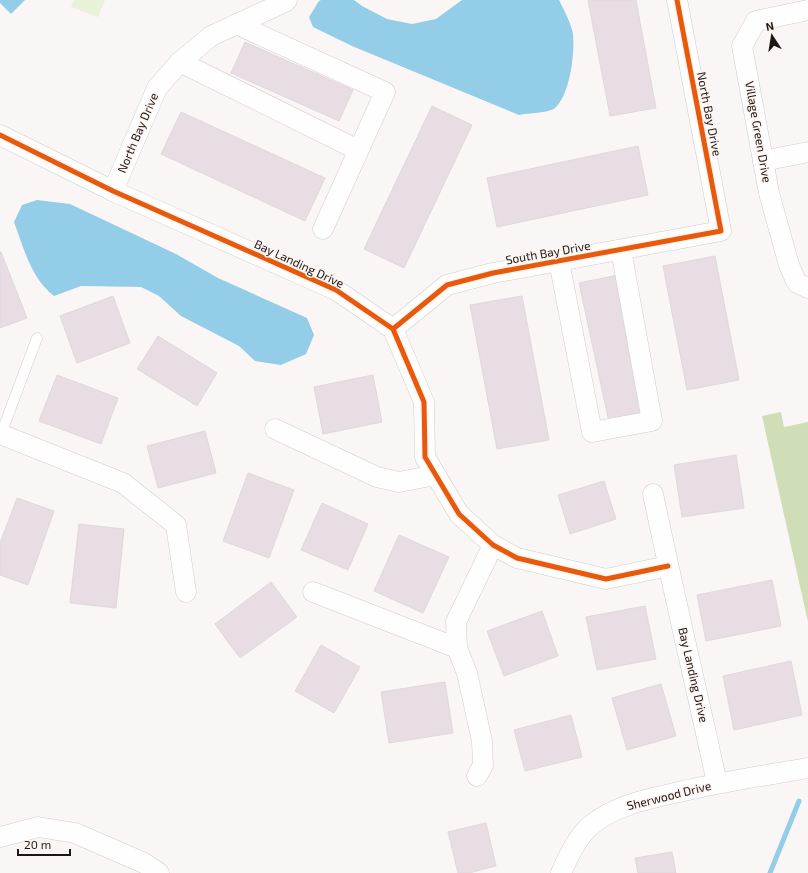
<svg xmlns="http://www.w3.org/2000/svg" width="808" height="873" font-family="'Exo 2',sans-serif">
  <style>
    .green { fill: #e8f2d8 }
    .forest { fill: #cfdeb7 }
    .water { fill: #94cde8 }
    .lines { fill: none; stroke-linecap: round; stroke-linejoin: round }
    .stream { stroke: #94cde8; stroke-width: 5 }
    .building { fill: #e7dde3; stroke: #ded9db }
    .lane-casing { stroke: #d2ccca; stroke-width: 11 }
    .street-casing { stroke: #d2ccca; stroke-width: 21 }
    .lane { stroke: #fefefe; stroke-width: 10 }
    .street { stroke: #fefefe; stroke-width: 20 }
    .cycleway-casing { stroke: #fdf5f2; stroke-width: 8 }
    .cycleway { stroke: #e8590c; stroke-width: 5 }
    .labels { text-anchor: middle; stroke-width: 3; stroke-linejoin: round; paint-order: stroke }
    .street-label { font-size: 12px; fill: #1d1714; stroke: #fdf5f2 }
  </style>
  <rect width="100%" height="100%" fill="#faf6f5"/>
  <!-- green -->
  <path class="green" d="M 74,0 L 105,0 L 98,17 L 71,7 Z"/>
  <!-- forest -->
  <path class="forest" d="M 781,412 L 784,427 L 808,422 L 808,622 L 762,416 Z"/>
  <!-- water -->
  <g class="water">
    <path d="M 0,0 L 25,0 L 11,14 L 0,3 Z"/>
    <path d="M 321,0 L 354,0 L 362,6 L 387,19 L 412,24 L 436,19 L 462,0 L 559,0 C 564,10 571,23 573,34 C 575,53 570,95 555,108 C 549,113 528,113 519,115 L 352,46 L 313,27 L 309,17 L 319,1 Z"/>
    <path d="M 37,200 L 70,204 L 176,254 L 218,278 L 307,318 L 314,335 L 306,354 L 281,365 L 255,361 L 239,346 L 181,316 L 159,296 L 141,287 L 81,286 L 54,296 C 31,278 24,249 14,222 L 22,205 Z"/>
  </g>
  <g class="lines">
    <!-- stream -->
    <path class="stream" d="M 770,873 L 799,801"/>
  </g>
  <!-- building -->
  <g class="building">
    <path d="M 588,0 L 636,0 L 656,108 L 610,116 Z"/>
    <path d="M 245,42 L 353,90 L 339,121 L 231,73 Z"/>
    <path d="M 432,106 L 472,125 L 404,268 L 364,249 Z"/>
    <path d="M 181,112 L 325,178 L 305,221 L 161,154 Z"/>
    <path d="M 638,146 L 648,195 L 497,227 L 487,178 Z"/>
    <path d="M 0,252 L 1,252 L 27,318 L 0,328 Z"/>
    <path d="M 715,256 L 739,380 L 687,390 L 663,266 Z"/>
    <path d="M 618,275 L 648,414 L 609,422 L 579,283 Z"/>
    <path d="M 113,296 L 130,343 L 77,363 L 60,316 Z"/>
    <path d="M 522,296 L 549,440 L 497,449 L 470,305 Z"/>
    <path d="M 158,336 L 217,373 L 197,406 L 137,369 Z"/>
    <path d="M 57,375 L 118,398 L 101,444 L 39,421 Z"/>
    <path d="M 373,375 L 382,422 L 323,434 L 314,387 Z"/>
    <path d="M 205,431 L 216,473 L 158,488 L 147,446 Z"/>
    <path d="M 736,455 L 744,508 L 682,517 L 674,465 Z"/>
    <path d="M 248,473 L 294,490 L 269,558 L 223,541 Z"/>
    <path d="M 604,481 L 616,519 L 570,534 L 558,495 Z"/>
    <path d="M 17,498 L 54,511 L 28,585 L 0,575 L 0,543 Z"/>
    <path d="M 322,503 L 368,524 L 348,570 L 301,550 Z"/>
    <path d="M 79,524 L 124,529 L 116,608 L 70,603 Z"/>
    <path d="M 399,535 L 449,557 L 423,613 L 374,591 Z"/>
    <path d="M 772,580 L 781,626 L 706,641 L 697,595 Z"/>
    <path d="M 271,582 L 297,617 L 240,658 L 215,624 Z"/>
    <path d="M 645,606 L 656,659 L 597,670 L 586,617 Z"/>
    <path d="M 542,611 L 558,656 L 504,676 L 487,631 Z"/>
    <path d="M 321,645 L 360,667 L 334,713 L 295,691 Z"/>
    <path d="M 791,661 L 802,715 L 734,730 L 723,676 Z"/>
    <path d="M 445,682 L 453,733 L 389,743 L 381,692 Z"/>
    <path d="M 661,684 L 676,736 L 627,750 L 612,698 Z"/>
    <path d="M 571,715 L 582,757 L 525,771 L 514,730 Z"/>
    <path d="M 486,823 L 496,866 L 469,873 L 458,873 L 448,832 Z"/>
    <path d="M 672,852 L 676,873 L 638,873 L 635,858 Z"/>
  </g>
  <g class="lines">
    <!-- lane casing -->
    <g class="lane-casing">
      <path id="lane" d="M 1,434 L 37,338"/>
    </g>
    <!-- street casing -->
    <g class="street-casing">
      <g id="street">
        <path d="M 808,10 L 756,21 L 742,46 L 769,193 L 789,265 L 797,283 L 808,288"/>
        <path d="M 236,24 L 385,92 L 323,229"/>
        <path d="M 180,62 L 358,150"/>
        <path d="M 0,135 L 113,191 L 336,290 L 393,329 L 424,402 L 425,457 L 459,514 L 493,545 L 517,558 L 606,579 L 668,566"/>
        <path d="M 763,161 L 808,152"/>
        <path d="M 113,191 L 157,88 L 180,62 L 211,36 L 285,2 L 287,0"/>
        <path d="M 559,261 L 592,432 L 652,421 L 621,250"/>
        <path d="M 393,329 L 447,285 L 493,273 L 721,231 L 677,0"/>
        <path d="M 275,429 L 377,477 L 399,482 L 436,475"/>
        <path d="M 0,434 L 123,483 L 176,525 L 186,592"/>
        <path d="M 653,494 C 673,590 696,687 717,783"/>
        <path d="M 313,592 L 457,648"/>
        <path d="M 477,776 L 483,765 L 482,741 L 467,673 L 457,648 L 456,622 L 493,545"/>
        <path d="M 0,837 L 38,827 L 75,833 L 144,863 L 159,873"/>
        <path d="M 561,873 C 567,859 578,837 589,827 C 614,805 648,799 679,792 C 722,782 765,775 808,768"/>
      </g>
    </g>
    <!-- lane -->
    <use href="#lane" class="lane"/>
    <!-- street -->
    <use href="#street" class="street"/>
    <!-- cycleway casing -->
    <g class="cycleway-casing">
      <g id="cycleway">
        <path d="M 0,135 L 113,191 L 336,290 L 393,329 L 424,402 L 425,457 L 459,514 L 493,545 L 517,558 L 606,579 L 668,566"/>
        <path d="M 393,329 L 447,285 L 493,273 L 721,231 L 677,0"/>
      </g>
    </g>
    <!-- cycleway -->
    <use href="#cycleway" class="cycleway"/>
  </g>
  <g class="labels">
    <!-- street labels -->
    <g class="street-label">
      <text transform="translate(709 114) rotate(79)" y="4">North Bay Drive</text>
      <text transform="translate(758 132) rotate(80)" y="4">Village Green Drive</text>
      <text transform="translate(138 133) rotate(-67)" y="4">North Bay Drive</text>
      <text transform="translate(548 253) rotate(-10)" y="4">South Bay Drive</text>
      <text transform="translate(299 264) rotate(25)" y="4">Bay Landing Drive</text>
      <text transform="translate(693 675) rotate(77)" y="4">Bay Landing Drive</text>
      <text transform="translate(669 796) rotate(-14)" y="4">Sherwood Drive</text>
    </g>
  </g>
  <!-- north arrow -->
  <g transform="translate(772 36) rotate(348)" stroke="#fdf5f2" stroke-width="3" paint-order="stroke">
  <path d="M0-3L7 15L0 10L-7 15Z" fill="#1d1714"/>
  <text y="-6" font-size="11" font-weight="bold" text-anchor="middle" fill="#1d1714">N</text>
  </g>
  <!-- scale -->
  <path d="M18 849v6h52v-6" fill="none" stroke="#1d1714" stroke-width="2"/>
  <text x="24" y="849" font-size="12" fill="#1d1714" stroke="#fdf5f2" stroke-width="3" paint-order="stroke">20 m</text>
</svg>
